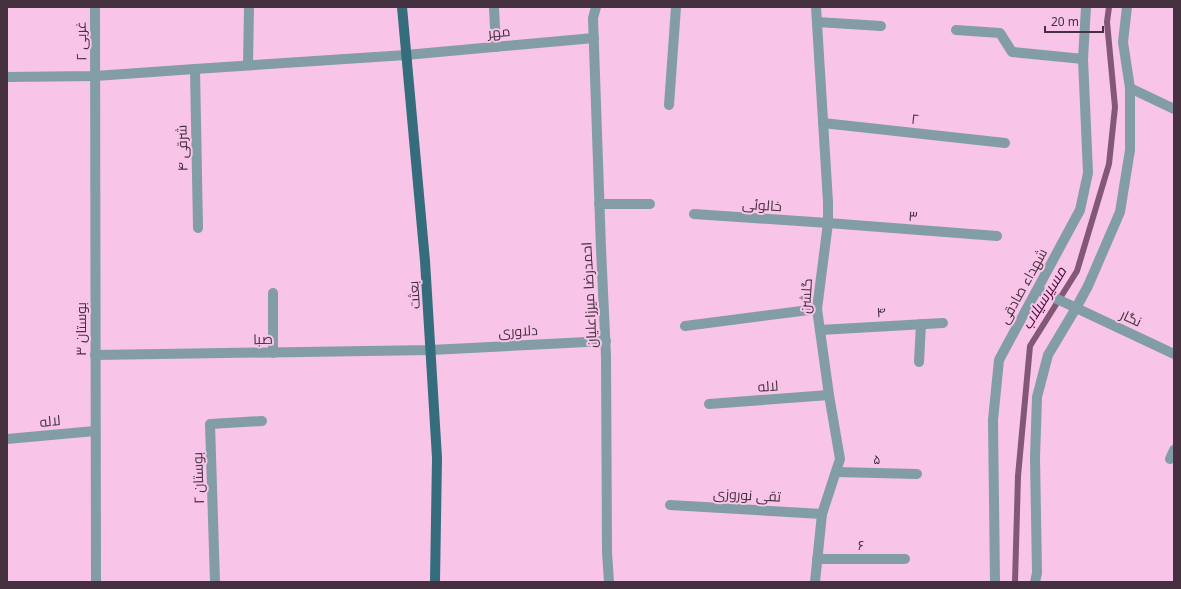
<svg xmlns="http://www.w3.org/2000/svg" width="1181" height="589" font-family="'Noto Sans',Cairo,sans-serif">
  <style>
    .lines { fill: none; stroke-linecap: round; stroke-linejoin: round }
    .stream { stroke: #835876; stroke-width: 6 }
    .minor { stroke: #829da6; stroke-width: 10 }
    .major { stroke: #366d7c; stroke-width: 10 }
    .labels { text-anchor: middle; stroke-width: 4; stroke-linejoin: round; paint-order: stroke }
    .street-label { font-size: 14px; fill: #45313f; stroke: #f8c4e7 }
    .water-label { font-size: 15px; font-style: italic; fill: #4a063c; stroke: #f8c4e7 }
  </style>
  <rect width="100%" height="100%" fill="#f8c4e7"/>
  <g class="lines">
    <!-- stream -->
    <path class="stream" d="M 1015,582 L 1018,476 L 1030,346 L 1077,271 L 1109,164 L 1115,107 L 1107,22 L 1109,7"/>
    <!-- minor -->
    <g class="minor">
      <path d="M 95,7 L 96,582"/>
      <path d="M 596,7 L 593,18 L 601,249 L 606,356 L 607,552 L 609,582"/>
      <path d="M 494,8 L 496,47"/>
      <path d="M 817,22 L 881,26"/>
      <path d="M 956,30 L 1000,33 L 1012,52 L 1083,59"/>
      <path d="M 248,65 L 249,7"/>
      <path d="M 195,69 L 198,228"/>
      <path d="M 7,77 L 95,76 L 195,69 L 406,55 L 594,38"/>
      <path d="M 1130,88 L 1174,109"/>
      <path d="M 669,105 L 676,7"/>
      <path d="M 823,123 L 1005,143"/>
      <path d="M 599,204 L 650,204"/>
      <path d="M 694,214 L 828,223 L 997,236"/>
      <path d="M 1038,290 L 1174,354"/>
      <path d="M 273,293 L 273,353"/>
      <path d="M 685,326 L 817,309"/>
      <path d="M 820,330 L 943,323"/>
      <path d="M 95,355 L 431,350 L 606,341"/>
      <path d="M 919,362 L 921,324"/>
      <path d="M 709,404 L 829,395"/>
      <path d="M 7,439 L 95,431"/>
      <path d="M 1170,459 L 1174,450"/>
      <path d="M 836,472 L 917,474"/>
      <path d="M 670,505 L 822,514"/>
      <path d="M 817,559 L 905,559"/>
      <path d="M 215,582 L 210,424 L 262,421"/>
      <path d="M 815,582 L 822,514 L 840,459 L 829,395 L 817,309 L 828,223 L 828,202 L 816,7"/>
      <path d="M 995,582 L 993,420 L 999,360 L 1080,210 L 1088,173 L 1083,59 L 1086,7"/>
      <path d="M 1035,582 L 1037,573 L 1035,458 L 1037,397 L 1048,355 L 1076,308 L 1088,286 L 1120,212 L 1130,150 L 1130,88 L 1123,42 L 1127,7"/>
    </g>
    <!-- major -->
    <path class="major" d="M 402,7 L 425,261 L 437,458 L 435,582"/>
  </g>
  <g class="labels">
    <!-- street labels -->
    <g class="street-label">
      <text transform="translate(499 32) rotate(-5)" y="5">مهر</text>
      <text transform="translate(81 41) rotate(-91)" y="5">۲ غربی</text>
      <text transform="translate(915 119) rotate(6)" y="5">۲</text>
      <text transform="translate(182 148) rotate(-91)" y="5">۴ شرقی</text>
      <text transform="translate(762 205) rotate(4)" y="5">خالوئی</text>
      <text transform="translate(913 216) rotate(4)" y="5">۳</text>
      <text transform="translate(1023 286) rotate(-61)" y="5">شهداء صادقی</text>
      <text transform="translate(414 295) rotate(-94)" y="5">بعثت</text>
      <text transform="translate(589 295) rotate(-93)" y="5">احمدرضا میرزاعلیان</text>
      <text transform="translate(806 296) rotate(-87)" y="5">گلشن</text>
      <text transform="translate(881 312) rotate(-3)" y="5">۴</text>
      <text transform="translate(1131 318) rotate(25)" y="5">نگار</text>
      <text transform="translate(81 329) rotate(-90)" y="5">بوستان ۳</text>
      <text transform="translate(518 331) rotate(-3)" y="5">دلاوری</text>
      <text transform="translate(263 339) rotate(-1)" y="5">صبا</text>
      <text transform="translate(768 386) rotate(-4)" y="5">لاله</text>
      <text transform="translate(50 421) rotate(-5)" y="5">لاله</text>
      <text transform="translate(877 459) rotate(1)" y="5">۵</text>
      <text transform="translate(198 478) rotate(-92)" y="5">بوستان ۲</text>
      <text transform="translate(747 495) rotate(3)" y="5">تقی نوروزی</text>
      <text x="861" y="550">۶</text>
    </g>
    <!-- water labels -->
    <g class="water-label">
      <text transform="translate(1044 298) rotate(-58)" y="5">مسیرسیلاب</text>
    </g>
  </g>
  <!-- border -->
  <rect width="1181" height="589" fill="none" stroke="#45313f" stroke-width="16"/>
  <!-- scale -->
  <path d="M1045 26v6h58v-6" fill="none" stroke="#45313f" stroke-width="2"/>
  <text x="1051" y="26" font-size="12" fill="#45313f" stroke="#f8c4e7" stroke-width="3" paint-order="stroke">20 m</text>
</svg>
